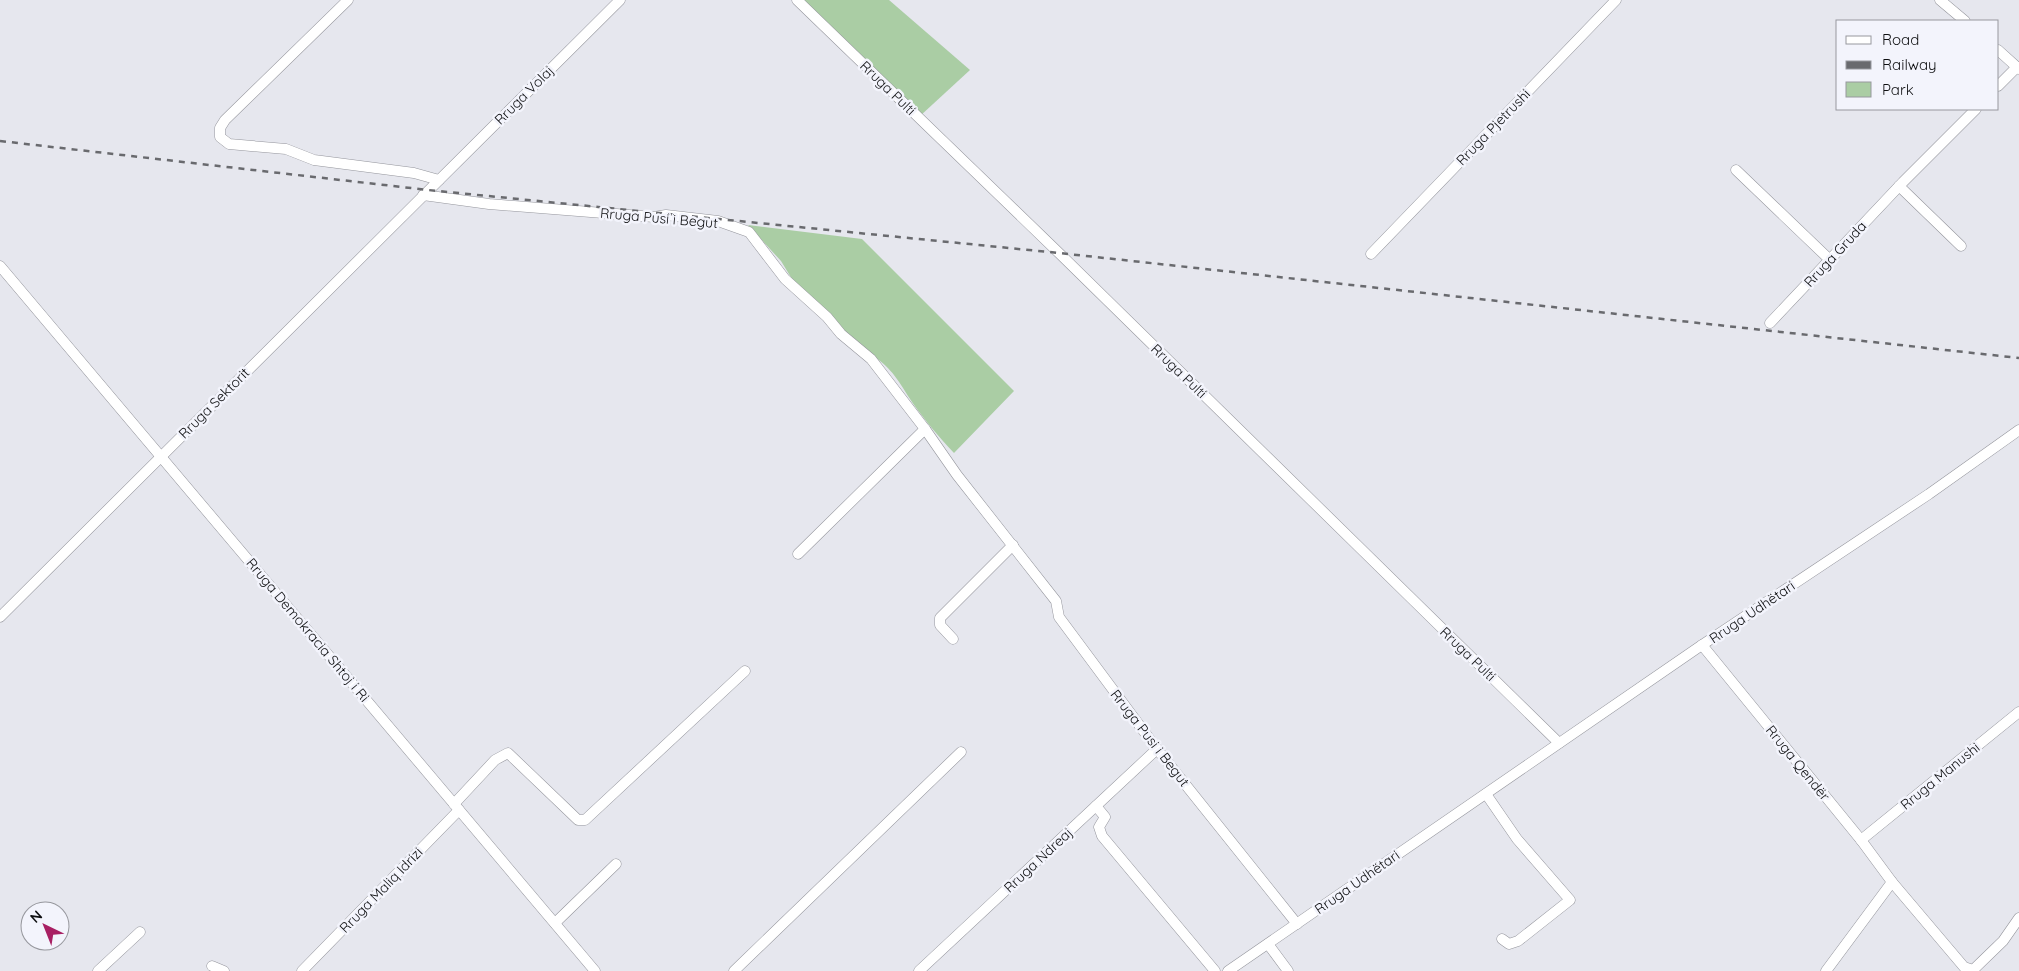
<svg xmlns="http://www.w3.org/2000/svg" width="2019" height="971" font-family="Quicksand,sans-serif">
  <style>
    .green { fill: #aacda4 }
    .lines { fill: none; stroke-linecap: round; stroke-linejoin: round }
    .minor-casing { stroke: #94959c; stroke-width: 11 }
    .minor { stroke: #fff; stroke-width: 10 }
    .rail { stroke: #696a6e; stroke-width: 2.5; stroke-dasharray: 6 6; stroke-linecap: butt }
    .labels { text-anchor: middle; stroke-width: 5; stroke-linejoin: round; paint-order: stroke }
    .street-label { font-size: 14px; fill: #0e0f11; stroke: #f3f4fc }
  </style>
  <rect width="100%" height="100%" fill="#e6e7ee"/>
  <!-- green -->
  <g class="green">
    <path d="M 800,0 L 889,0 L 970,70 L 920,116 Z"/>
    <path d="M 748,225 L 862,239 L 1014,391 L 954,453 C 938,436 921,416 908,396 C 896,376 887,363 866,352 L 792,279 L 781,261 Z"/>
  </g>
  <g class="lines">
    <!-- minor casing -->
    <g class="minor-casing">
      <g id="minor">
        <path d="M 348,0 L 225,120 L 220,128 L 220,137 L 229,144 L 286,149 L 314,160 L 414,173 L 439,180"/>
        <path d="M 797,0 L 1059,253 L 1559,743"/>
        <path d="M 1940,0 L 1965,21"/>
        <path d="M 1998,50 L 2019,69"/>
        <path d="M 1998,86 L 2017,67"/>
        <path d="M 1736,170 L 1830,260"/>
        <path d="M 1899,186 L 1961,246"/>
        <path d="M 423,195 L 489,204 L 654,217 L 666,215 L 718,221 L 749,232 L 785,279 L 827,317 L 841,334 L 871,359 L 925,429 L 957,475 L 1056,601 L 1059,617 L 1157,749 L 1297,924"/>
        <path d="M 1371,254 L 1616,0"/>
        <path d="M 0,266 L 595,971"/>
        <path d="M 1770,323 L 1903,182 L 1976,109"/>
        <path d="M 798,554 L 925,429"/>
        <path d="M 0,617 L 620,0"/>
        <path d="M 953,639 L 940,625 L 940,618 L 1013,545"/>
        <path d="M 1702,645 L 1861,840 L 1892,882 L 1964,967 L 1973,970 L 2003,941 L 2019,918"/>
        <path d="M 1486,794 L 1517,839 L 1570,900 L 1518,941 L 1509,944 L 1502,939"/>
        <path d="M 454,804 L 495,760 L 508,753 L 578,820 L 585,820 L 745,671"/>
        <path d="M 1096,806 L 1105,817 L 1099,827 L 1102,836 L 1215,971"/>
        <path d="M 1861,840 L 2019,712"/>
        <path d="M 555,923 L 616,864"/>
        <path d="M 1268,944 L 1288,971"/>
        <path d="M 212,966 L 224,971"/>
        <path d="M 98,971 L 140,932"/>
        <path d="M 302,971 L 459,810"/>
        <path d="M 734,971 L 961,752"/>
        <path d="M 919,971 L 1157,749"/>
        <path d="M 1228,971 L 1699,647 L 1929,494 L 2019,430"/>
        <path d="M 1826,971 L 1892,882"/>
      </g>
    </g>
    <!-- minor -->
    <use href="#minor" class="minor"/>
    <!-- rail -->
    <path class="rail" d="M 0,141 L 428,190 L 1059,253 L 2019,358"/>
  </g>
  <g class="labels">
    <!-- street labels -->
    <g class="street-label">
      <text transform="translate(888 88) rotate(44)" y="5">Rruga Pulti</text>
      <text transform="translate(524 95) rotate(-45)" y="5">Rruga Volaj</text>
      <text transform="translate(1493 127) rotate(-46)" y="5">Rruga Pjetrushi</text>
      <text transform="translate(659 218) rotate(5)" y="5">Rruga Pusi i Begut</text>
      <text transform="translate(1835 254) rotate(-47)" y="5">Rruga Gruda</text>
      <text transform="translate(1179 371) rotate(44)" y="5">Rruga Pulti</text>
      <text transform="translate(214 403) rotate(-45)" y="5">Rruga Sektorit</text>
      <text transform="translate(1752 612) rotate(-34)" y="5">Rruga Udhëtari</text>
      <text transform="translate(308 630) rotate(50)" y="5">Rruga Demokracia Shtoj i Ri</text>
      <text transform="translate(1468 654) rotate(44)" y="5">Rruga Pulti</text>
      <text transform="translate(1150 738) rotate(52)" y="5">Rruga Pusi i Begut</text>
      <text transform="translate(1798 763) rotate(51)" y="5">Rruga Qendër</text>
      <text transform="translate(1940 776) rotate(-39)" y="5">Rruga Manushi</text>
      <text transform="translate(1038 860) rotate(-43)" y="5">Rruga Ndreaj</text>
      <text transform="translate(1357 882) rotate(-35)" y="5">Rruga Udhëtari</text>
      <text transform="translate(381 890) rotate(-46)" y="5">Rruga Maliq Idrizi</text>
    </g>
  </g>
  <!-- legend -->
  <rect x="1836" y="20" width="162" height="90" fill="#f3f4fc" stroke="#97989e"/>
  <rect x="1846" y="36" width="25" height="8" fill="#ffffff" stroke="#97989e"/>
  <text x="1882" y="45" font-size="15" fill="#0e0f11">Road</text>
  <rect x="1846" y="61" width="25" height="8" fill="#696a6e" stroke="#97989e"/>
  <text x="1882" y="70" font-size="15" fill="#0e0f11">Railway</text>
  <rect x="1846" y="82" width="25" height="15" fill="#aacda4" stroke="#97989e"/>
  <text x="1882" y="95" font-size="15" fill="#0e0f11">Park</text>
  <!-- north arrow -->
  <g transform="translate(45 926) rotate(317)"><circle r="24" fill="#f3f4fc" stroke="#97989e"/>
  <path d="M0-4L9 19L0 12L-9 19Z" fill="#a81f63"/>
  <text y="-8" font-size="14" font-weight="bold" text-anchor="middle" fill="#0e0f11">N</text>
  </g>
</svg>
